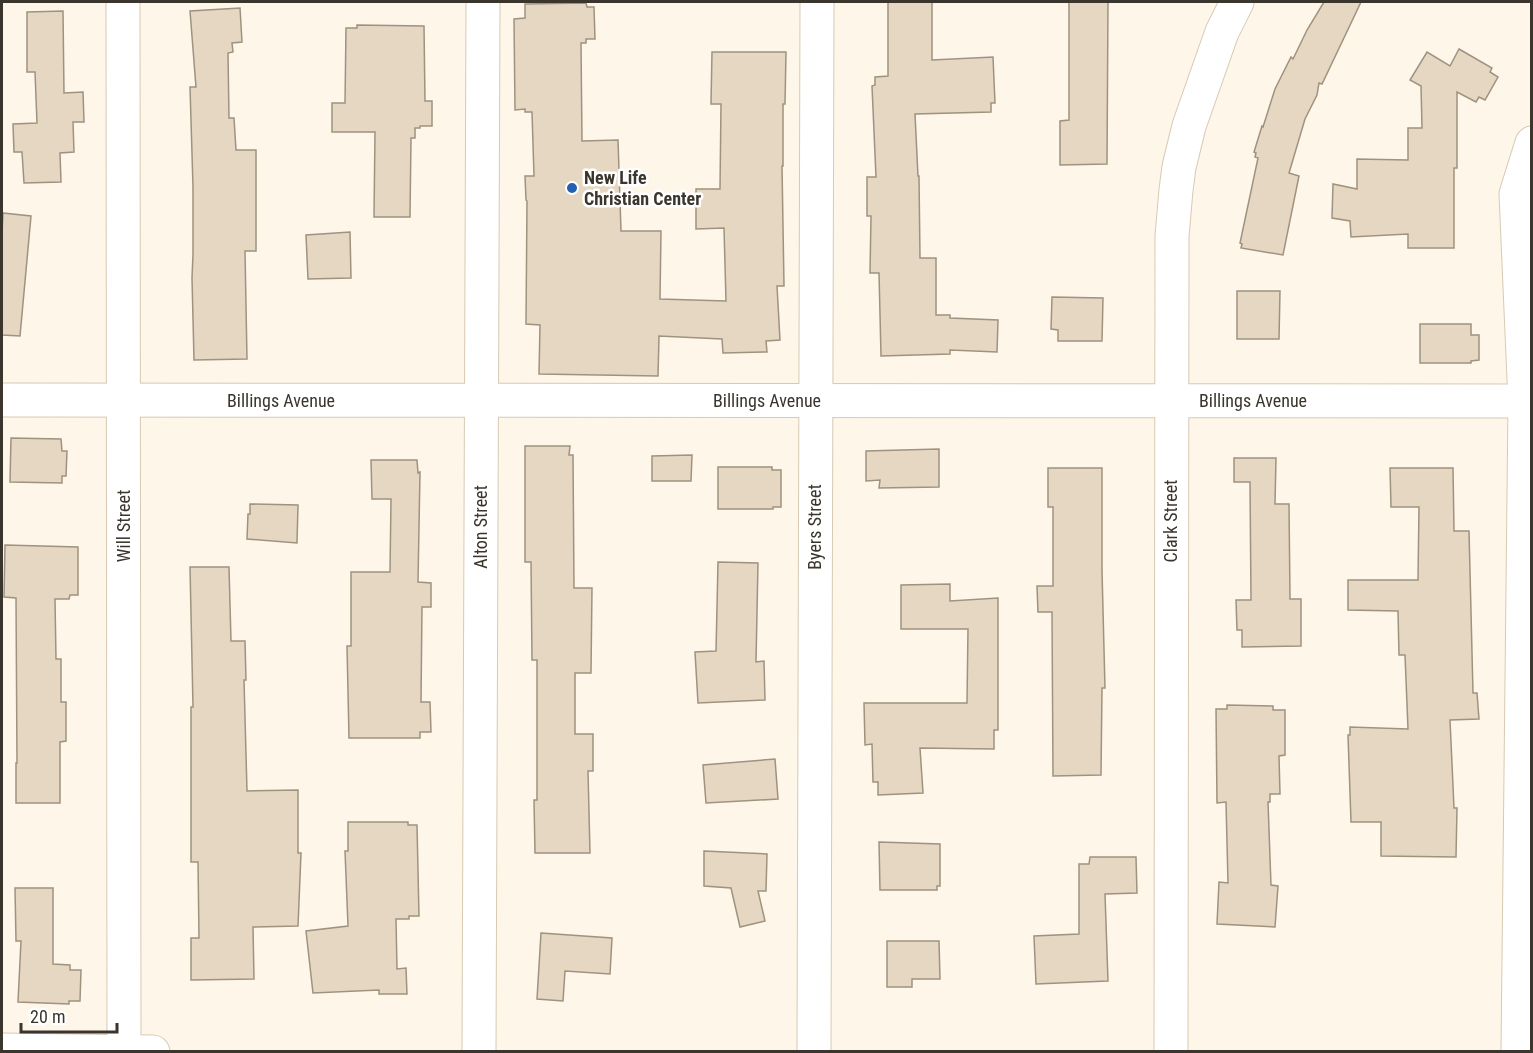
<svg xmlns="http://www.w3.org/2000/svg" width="1533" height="1053" font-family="'Roboto Condensed',sans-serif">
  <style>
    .building { fill: #e5d7c2; stroke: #9f927f; stroke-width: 1.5 }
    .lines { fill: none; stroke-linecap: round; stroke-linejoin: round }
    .minor-casing { stroke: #d7c9b4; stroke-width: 35 }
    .tertiary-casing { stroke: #d7c9b4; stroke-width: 35 }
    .minor { stroke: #fff; stroke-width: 33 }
    .tertiary { stroke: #fff; stroke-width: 33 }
    .poi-dot { fill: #2360b2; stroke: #fff; stroke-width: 2 }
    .labels { text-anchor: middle; stroke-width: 5; stroke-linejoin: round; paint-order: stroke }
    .poi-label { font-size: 18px; font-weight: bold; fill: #3a352d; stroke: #fff; text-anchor: start }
    .street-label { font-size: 18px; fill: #3a352d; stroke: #fff }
  </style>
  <rect width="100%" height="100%" fill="#fef6e9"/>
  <!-- building -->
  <g class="building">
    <path d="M 888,2 L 932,2 L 932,60 L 993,57 L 995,103 L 991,103 L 991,112 L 915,114 L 918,176 L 919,176 L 920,258 L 936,258 L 936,315 L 950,315 L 950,318 L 998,320 L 997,352 L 950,350 L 950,354 L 881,356 L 879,273 L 870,273 L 871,216 L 867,216 L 867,177 L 876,177 L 872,86 L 875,85 L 875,77 L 888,76 Z"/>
    <path d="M 1069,2 L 1108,2 L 1107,164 L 1060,165 L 1060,121 L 1069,120 Z"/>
    <path d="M 1324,2 L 1361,2 L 1322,84 L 1319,83 L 1317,95 L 1305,119 L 1289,173 L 1299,176 L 1283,255 L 1241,248 L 1242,244 L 1240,243 L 1258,158 L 1255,157 L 1256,153 L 1254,152 L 1262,126 L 1263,127 L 1275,89 L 1291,57 L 1293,59 L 1307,30 Z"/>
    <path d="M 586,3 L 587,7 L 594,7 L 595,39 L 586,39 L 586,43 L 581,43 L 582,141 L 618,140 L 621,231 L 661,231 L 660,299 L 726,301 L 724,228 L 696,229 L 696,189 L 720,189 L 721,104 L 711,104 L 712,52 L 786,52 L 785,104 L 783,104 L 783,166 L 782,166 L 784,286 L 777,286 L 780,340 L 766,341 L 767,352 L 723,353 L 722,339 L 659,336 L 658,376 L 539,374 L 540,325 L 526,324 L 527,201 L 526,200 L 525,176 L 534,176 L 532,112 L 525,112 L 525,109 L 515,110 L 514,19 L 525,18 L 525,4 Z"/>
    <path d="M 240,8 L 242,42 L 232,43 L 233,52 L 228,53 L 229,118 L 234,118 L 236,150 L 256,150 L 256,251 L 245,251 L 247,359 L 194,360 L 192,278 L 193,254 L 193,187 L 190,87 L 196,87 L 190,11 Z"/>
    <path d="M 63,11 L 64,93 L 83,92 L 84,122 L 73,122 L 74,152 L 60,153 L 61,182 L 24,183 L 22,152 L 14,152 L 13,124 L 37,123 L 35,72 L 27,72 L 27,12 Z"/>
    <path d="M 357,25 L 424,26 L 425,101 L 432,101 L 432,126 L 420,126 L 420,128 L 415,128 L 415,138 L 411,138 L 410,217 L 374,217 L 375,132 L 332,132 L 332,103 L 345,103 L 346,28 L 357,28 Z"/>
    <path d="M 1459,49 L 1492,68 L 1490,72 L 1498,77 L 1485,100 L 1479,97 L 1476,102 L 1457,92 L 1457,168 L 1454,168 L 1454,248 L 1408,248 L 1408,234 L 1351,237 L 1350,221 L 1332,218 L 1333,184 L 1357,189 L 1357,159 L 1408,160 L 1408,128 L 1422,128 L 1421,86 L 1410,80 L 1427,52 L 1450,66 Z"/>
    <path d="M 3,213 L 31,216 L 20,336 L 2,335 L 2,234 Z"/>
    <path d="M 350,232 L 351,278 L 308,279 L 306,235 Z"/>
    <path d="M 1237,291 L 1280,291 L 1279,339 L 1237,339 Z"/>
    <path d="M 1052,297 L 1103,298 L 1102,341 L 1058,341 L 1058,330 L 1051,329 Z"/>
    <path d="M 1420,324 L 1471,324 L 1471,335 L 1479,335 L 1479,360 L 1471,361 L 1471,363 L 1420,363 Z"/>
    <path d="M 11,438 L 61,439 L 62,451 L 67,451 L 66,476 L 62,476 L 62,483 L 10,482 Z"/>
    <path d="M 525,446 L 570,446 L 569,455 L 573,455 L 574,588 L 592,588 L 591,673 L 575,673 L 575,734 L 593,734 L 593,771 L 588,771 L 590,853 L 535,853 L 534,800 L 537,800 L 537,660 L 532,660 L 531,562 L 525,562 Z"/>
    <path d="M 939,449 L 939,487 L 879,488 L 880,480 L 866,481 L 866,451 Z"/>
    <path d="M 692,455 L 691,481 L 652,481 L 652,456 Z"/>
    <path d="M 1234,458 L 1276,458 L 1275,504 L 1289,504 L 1290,599 L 1301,599 L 1301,646 L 1242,647 L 1242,630 L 1237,630 L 1236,600 L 1251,600 L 1250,482 L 1234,482 Z"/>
    <path d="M 371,460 L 417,460 L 418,473 L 420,472 L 418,582 L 431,583 L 431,607 L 422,607 L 421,702 L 430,702 L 431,732 L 420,732 L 420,738 L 349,738 L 347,646 L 351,646 L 351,572 L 390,572 L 391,499 L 372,499 Z"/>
    <path d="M 718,467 L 772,467 L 772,470 L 781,470 L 781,507 L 773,507 L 773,509 L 718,509 Z"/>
    <path d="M 1048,468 L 1102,468 L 1102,571 L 1105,688 L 1102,688 L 1101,775 L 1053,776 L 1052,612 L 1038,612 L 1037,586 L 1053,586 L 1053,507 L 1048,507 Z"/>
    <path d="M 1390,468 L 1453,468 L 1454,531 L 1469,531 L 1473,693 L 1477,693 L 1479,719 L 1450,720 L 1454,808 L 1457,808 L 1456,857 L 1381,856 L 1381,822 L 1351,822 L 1348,735 L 1350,735 L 1350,727 L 1408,729 L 1405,655 L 1399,655 L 1398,611 L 1348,610 L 1348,580 L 1418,580 L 1419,507 L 1391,507 Z"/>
    <path d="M 250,504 L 298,505 L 297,543 L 247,539 L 248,514 L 250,514 Z"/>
    <path d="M 5,545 L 78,547 L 78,595 L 70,595 L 69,599 L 55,599 L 56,659 L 61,659 L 61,702 L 66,702 L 66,741 L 60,742 L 60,803 L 16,803 L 16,763 L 17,763 L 16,598 L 4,597 Z"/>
    <path d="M 718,562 L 758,563 L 756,662 L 764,661 L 765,700 L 698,703 L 695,652 L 716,651 Z"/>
    <path d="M 190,567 L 229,567 L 231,641 L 245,641 L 246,680 L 244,680 L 247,791 L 298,790 L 298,853 L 301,853 L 298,926 L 253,927 L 254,979 L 191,980 L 191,938 L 199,938 L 198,862 L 191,862 L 191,707 L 193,707 Z"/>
    <path d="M 950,584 L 950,601 L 998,598 L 998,730 L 994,730 L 994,749 L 920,748 L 923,793 L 878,795 L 878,782 L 873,782 L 872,744 L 865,745 L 864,703 L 967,703 L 968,629 L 901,629 L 901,585 Z"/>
    <path d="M 1227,705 L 1273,706 L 1273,710 L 1285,710 L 1285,755 L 1279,756 L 1280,794 L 1270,794 L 1270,802 L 1268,802 L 1271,885 L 1278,886 L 1275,927 L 1217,924 L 1219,882 L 1228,883 L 1226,802 L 1217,803 L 1216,709 L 1227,709 Z"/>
    <path d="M 775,759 L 778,799 L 706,803 L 703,765 Z"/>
    <path d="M 348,822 L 408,822 L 408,825 L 417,825 L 419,916 L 409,916 L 409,919 L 396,919 L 397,969 L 406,968 L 407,994 L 379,994 L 379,990 L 313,993 L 306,931 L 348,926 L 345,851 L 348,851 Z"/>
    <path d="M 879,842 L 940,844 L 940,886 L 937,886 L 937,890 L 880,890 Z"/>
    <path d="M 704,851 L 767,854 L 766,891 L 758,891 L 765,921 L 740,927 L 731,888 L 704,886 Z"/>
    <path d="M 1090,857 L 1136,857 L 1137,893 L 1105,894 L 1108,981 L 1036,984 L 1034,936 L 1079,934 L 1079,864 L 1089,864 Z"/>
    <path d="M 15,888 L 53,888 L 53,964 L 70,965 L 70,970 L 81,970 L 80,1001 L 69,1001 L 69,1004 L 18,1002 L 21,941 L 16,941 Z"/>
    <path d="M 541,933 L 612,938 L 610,974 L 565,971 L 563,1001 L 537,999 Z"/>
    <path d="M 887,941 L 939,941 L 940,979 L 912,979 L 912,987 L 887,987 Z"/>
  </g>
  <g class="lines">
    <!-- minor casing -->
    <g class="minor-casing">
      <g id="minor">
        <path d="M 123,2 L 124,1052"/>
        <path d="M 2,400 L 1532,401"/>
        <path d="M 2,1050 L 153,1052"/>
        <path d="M 814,1052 L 817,2"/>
        <path d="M 1171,1052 L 1172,236 L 1176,190 L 1179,167 L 1189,126 L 1222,32 L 1237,2"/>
        <path d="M 1518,1052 L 1525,402 L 1516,194 L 1532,143"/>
      </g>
    </g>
    <!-- tertiary casing -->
    <g class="tertiary-casing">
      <path id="tertiary" d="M 479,1052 L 483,2"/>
    </g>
    <!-- minor -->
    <use href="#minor" class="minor"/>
    <!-- tertiary -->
    <use href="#tertiary" class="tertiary"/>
  </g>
  <!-- markers -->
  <circle class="poi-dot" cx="572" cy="188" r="6"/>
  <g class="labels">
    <!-- poi labels -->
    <g class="poi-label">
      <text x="584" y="184">New Life<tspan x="584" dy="21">Christian Center</tspan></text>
    </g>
    <!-- street labels -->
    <g class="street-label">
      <text x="281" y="407">Billings Avenue</text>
      <text x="767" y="407">Billings Avenue</text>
      <text x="1253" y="407">Billings Avenue</text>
      <text transform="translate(1171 521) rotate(-90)" y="6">Clark Street</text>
      <text transform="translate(124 526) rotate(-90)" y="6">Will Street</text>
      <text transform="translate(481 527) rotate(-90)" y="6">Alton Street</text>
      <text transform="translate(815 527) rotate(-90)" y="6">Byers Street</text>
    </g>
  </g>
  <!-- border -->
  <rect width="1533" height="1053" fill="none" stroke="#3a352d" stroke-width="6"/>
  <!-- scale -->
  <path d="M21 1023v9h96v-9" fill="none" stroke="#3a352d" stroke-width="3"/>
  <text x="30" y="1023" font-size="18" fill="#3a352d" stroke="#ffffff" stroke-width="4.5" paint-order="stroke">20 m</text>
</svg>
